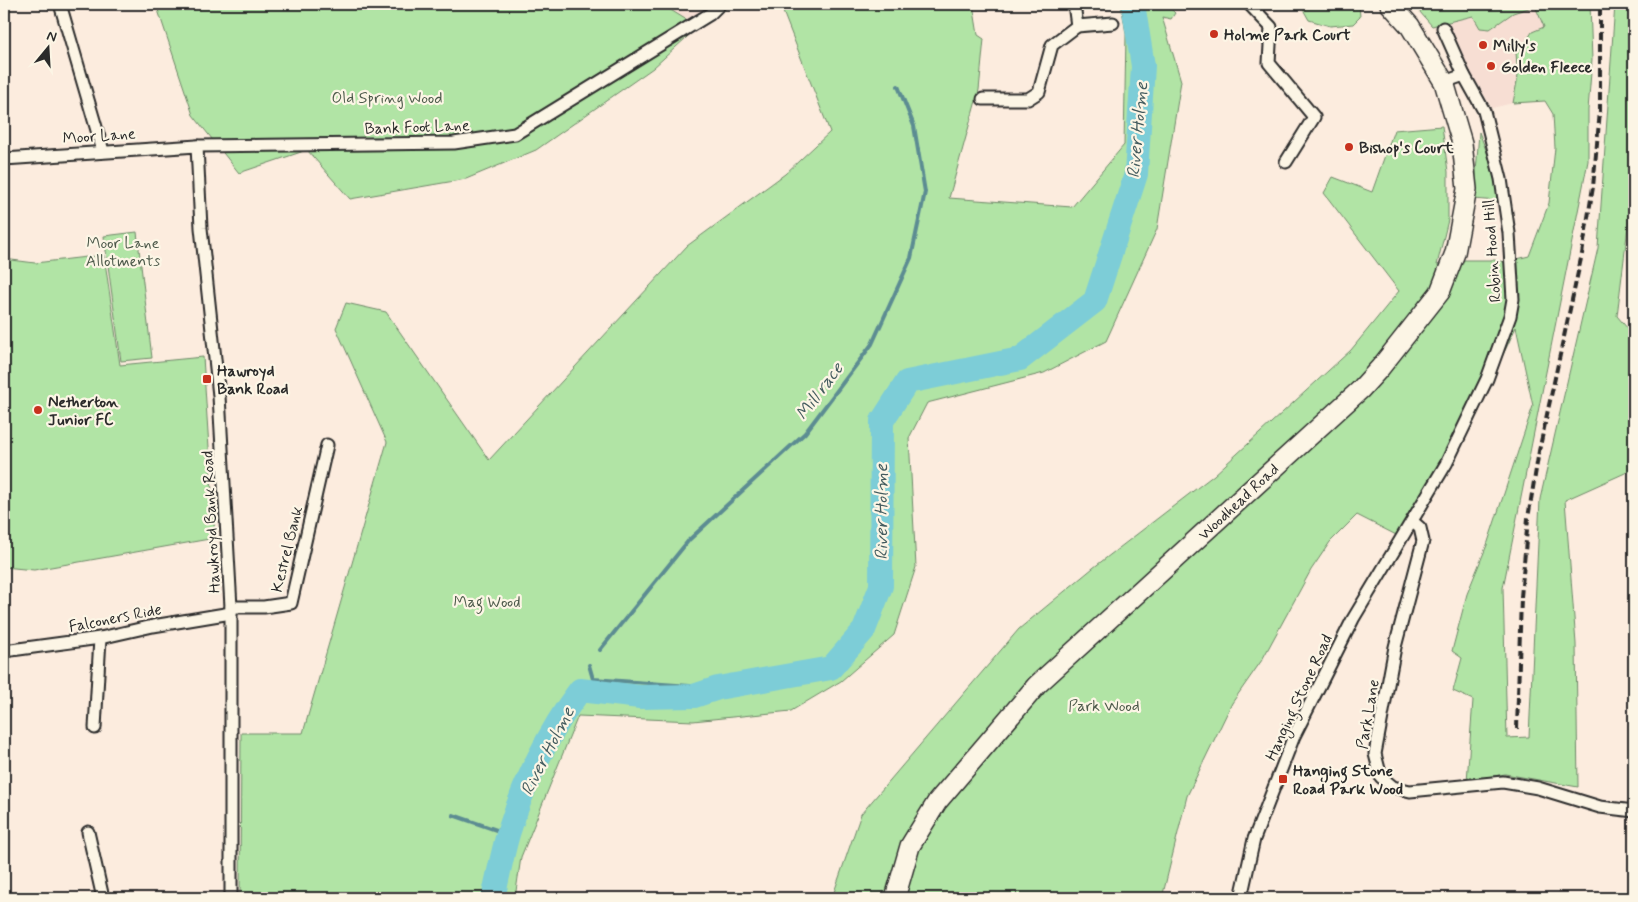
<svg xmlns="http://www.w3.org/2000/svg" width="1638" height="902" font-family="Mynerve,sans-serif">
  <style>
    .built { fill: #f7ded3 }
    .green { fill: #b1e4a5; stroke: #6e8868 }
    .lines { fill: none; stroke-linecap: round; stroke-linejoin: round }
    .stream { stroke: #5c8c92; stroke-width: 4 }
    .river { stroke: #7dcdd7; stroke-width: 24 }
    .street-casing { stroke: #2b2b2b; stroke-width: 15 }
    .primary-casing { stroke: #2b2b2b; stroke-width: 22 }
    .street { stroke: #fcf5e5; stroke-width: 11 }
    .primary { stroke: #fcf5e5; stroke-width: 19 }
    .rail { stroke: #2b2b2b; stroke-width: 4; stroke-dasharray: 8 4; stroke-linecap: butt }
    .poi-dot { fill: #c8321e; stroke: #fcf5e5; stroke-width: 2 }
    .labels { text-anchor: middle; stroke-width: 4.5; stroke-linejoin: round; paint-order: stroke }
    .poi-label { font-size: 16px; font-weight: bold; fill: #2b2b2b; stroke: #fcf5e5; text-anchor: start }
    .park-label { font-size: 16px; fill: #4c594a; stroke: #fcf5e5 }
    .street-label { font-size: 16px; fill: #2b2b2b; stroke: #fcf5e5 }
    .water-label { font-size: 18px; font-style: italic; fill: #445c5f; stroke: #fcf5e5 }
  </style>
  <rect width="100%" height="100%" fill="#fcecde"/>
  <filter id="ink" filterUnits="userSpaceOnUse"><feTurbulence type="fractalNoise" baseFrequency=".02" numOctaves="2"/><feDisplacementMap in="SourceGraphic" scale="10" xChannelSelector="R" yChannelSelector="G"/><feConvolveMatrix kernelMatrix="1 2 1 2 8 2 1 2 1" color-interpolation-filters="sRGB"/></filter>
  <g filter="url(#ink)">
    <!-- built -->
    <g class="built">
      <path d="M 661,4 L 709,4 L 689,22 Z"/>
      <path d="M 1534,5 L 1544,28 L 1532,32 L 1524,45 L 1516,53 L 1518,76 L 1513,103 L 1492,108 L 1462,58 L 1432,26 L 1473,16 L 1490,29 L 1513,13 Z"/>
    </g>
    <!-- green -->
    <g class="green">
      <path d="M 156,4 L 661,4 L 698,27 L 653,68 L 536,150 L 466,179 L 350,199 L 307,150 L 239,173 L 193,115 Z"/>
      <path d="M 780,4 L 973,4 L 978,35 L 984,39 L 979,90 L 949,198 L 1072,207 L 1124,145 L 1126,34 L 1121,4 L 1169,4 L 1168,6 L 1175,13 L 1171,19 L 1162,17 L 1181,81 L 1157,229 L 1106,341 L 1044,373 L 927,403 L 909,438 L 916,567 L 894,635 L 841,681 L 791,711 L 693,721 L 578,716 L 521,857 L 515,898 L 240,898 L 241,733 L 303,733 L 387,442 L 336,328 L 346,303 L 386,312 L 489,460 L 687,246 L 785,174 L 830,132 Z"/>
      <path d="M 1300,4 L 1359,4 L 1360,17 L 1353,24 L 1330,26 L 1309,20 Z"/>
      <path d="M 1413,4 L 1590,4 L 1592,60 L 1588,110 L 1588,161 L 1503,588 L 1507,738 L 1529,737 L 1540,499 L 1598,248 L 1615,4 L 1634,4 L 1634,203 L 1631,202 L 1617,316 L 1634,336 L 1634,469 L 1565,500 L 1576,644 L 1578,787 L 1505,774 L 1467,781 L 1473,700 L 1453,691 L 1462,658 L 1452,651 L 1467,594 L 1487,545 L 1533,406 L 1516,327 L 1450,468 L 1406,540 L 1357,515 L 1330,542 L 1311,570 L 1262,660 L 1232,703 L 1187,796 L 1162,898 L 832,898 L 861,814 L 1019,629 L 1093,568 L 1214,475 L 1351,350 L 1399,291 L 1324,193 L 1333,177 L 1372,192 L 1394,130 L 1442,126 L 1448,172 L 1448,220 L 1437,265 L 1465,260 L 1494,260 L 1505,262 L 1529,256 L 1549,203 L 1555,148 L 1553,114 L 1545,101 L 1513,103 L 1518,76 L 1516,53 L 1524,45 L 1532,32 L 1544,27 L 1535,6 L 1513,13 L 1490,29 L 1480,28 L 1473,16 L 1432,26 Z"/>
      <path d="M 1479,132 L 1498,181 L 1497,201 L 1474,199 Z"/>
      <path d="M 137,232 L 152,358 L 121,361 L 104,236 Z"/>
      <path d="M 104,255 L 120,365 L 203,357 L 215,538 L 34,570 L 4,567 L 4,259 L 35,263 Z"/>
    </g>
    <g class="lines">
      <!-- stream -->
      <g class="stream">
        <path d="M 600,650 L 689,540 L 805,433 L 872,344 L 911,258 L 925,192 L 914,126 L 898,86"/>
        <path d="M 589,665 L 593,679 L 718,688"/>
        <path d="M 453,815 L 508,834"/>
      </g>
      <!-- river -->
      <path class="river" d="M 493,898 C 498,877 502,855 508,834 C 523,785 549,731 580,690 L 640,697 L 694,696 L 718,688 L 831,668 L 864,630 L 881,586 L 882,421 L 907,382 L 1020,359 L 1095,301 L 1136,174 L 1143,66 L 1133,4"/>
      <!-- street casing -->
      <g class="street-casing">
        <g id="street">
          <path d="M 60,4 L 103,151"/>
          <path d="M 1249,4 L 1271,27 L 1269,63 L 1314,117 L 1286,162"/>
          <path d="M 1077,26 L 1113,23"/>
          <path d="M 1443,28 L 1464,75"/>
          <path d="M 983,99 L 1028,99 L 1039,92 L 1052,45 L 1077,26 L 1074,4"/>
          <path d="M 197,146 L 201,228 L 219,396 L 231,607 L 231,898"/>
          <path d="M 4,159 L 197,146 L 454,143 L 515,134 L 710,14 L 720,4"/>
          <path d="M 1413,522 L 1420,528 L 1423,541 L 1395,647 L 1375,754 L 1381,777 L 1393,787 L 1410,791 L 1503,782 L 1538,788 L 1600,807 L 1634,811"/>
          <path d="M 231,607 L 264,607 L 291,603 L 327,445"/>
          <path d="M 4,651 L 100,638 L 153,626 L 231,613"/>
          <path d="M 95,728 L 100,638"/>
          <path d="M 88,832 L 103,898"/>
          <path d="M 1241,898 L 1254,839 L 1294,736 L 1353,619 L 1446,464 L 1487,379 L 1510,316 L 1513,299 L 1509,233 L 1501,179 L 1484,111 L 1464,75 L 1444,82"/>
        </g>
      </g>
      <!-- primary casing -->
      <g class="primary-casing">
        <path id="primary" d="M 895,898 L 910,846 L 937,802 L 1037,685 L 1360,390 L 1380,368 L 1440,292 L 1455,253 L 1467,189 L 1462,143 L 1444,82 L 1410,26 L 1390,4"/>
      </g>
      <!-- street -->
      <use href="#street" class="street"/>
      <!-- primary -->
      <use href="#primary" class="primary"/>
      <!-- rail -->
      <path class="rail" d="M 1517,729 L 1521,597 L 1528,518 L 1539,451 L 1582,254 L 1593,187 L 1600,111 L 1600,4"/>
    </g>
  </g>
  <!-- markers -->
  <g class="poi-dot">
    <circle cx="1214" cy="34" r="5"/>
    <circle cx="1483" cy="45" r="5"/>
    <circle cx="1491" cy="66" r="5"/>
    <circle cx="1349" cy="147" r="5"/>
    <rect x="202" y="374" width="10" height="10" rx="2.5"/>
    <circle cx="38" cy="410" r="5"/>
    <rect x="1278" y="774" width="10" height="10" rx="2.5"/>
  </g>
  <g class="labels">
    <!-- poi labels -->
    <g class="poi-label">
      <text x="1224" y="40">Holme Park Court</text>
      <text x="1493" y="51">Milly's</text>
      <text x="1501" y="72">Golden Fleece</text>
      <text x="1359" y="153">Bishop's Court</text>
      <text x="217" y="376">Hawroyd<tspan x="217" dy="18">Bank Road</tspan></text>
      <text x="48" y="407">Netherton<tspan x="48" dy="18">Junior FC</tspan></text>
      <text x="1293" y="776">Hanging Stone<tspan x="1293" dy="18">Road Park Wood</tspan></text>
    </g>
    <!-- park labels -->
    <g class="park-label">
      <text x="387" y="103">Old Spring Wood</text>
      <text x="123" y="248">Moor Lane<tspan x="123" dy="18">Allotments</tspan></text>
      <text x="487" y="607">Mag Wood</text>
      <text x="1104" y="711">Park Wood</text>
    </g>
    <!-- street labels -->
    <g class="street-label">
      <text transform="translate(417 126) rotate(-2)" y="6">Bank Foot Lane</text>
      <text transform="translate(99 135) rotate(-4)" y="6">Moor Lane</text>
      <text transform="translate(1491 251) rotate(-94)" y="6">Robin Hood Hill</text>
      <text transform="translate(1238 501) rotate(-43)" y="6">Woodhead Road</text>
      <text transform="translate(210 522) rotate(-93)" y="6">Hawkroyd Bank Road</text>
      <text transform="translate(286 549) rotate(-76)" y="6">Kestrel Bank</text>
      <text transform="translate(115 617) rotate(-11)" y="6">Falconers Ride</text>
      <text transform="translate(1298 697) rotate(-65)" y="6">Hanging Stone Road</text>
      <text transform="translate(1367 714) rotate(-80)" y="6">Park Lane</text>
    </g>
    <!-- water labels -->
    <g class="water-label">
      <text transform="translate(1137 130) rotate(-85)" y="6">River Holme</text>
      <text transform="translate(819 391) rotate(-53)" y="6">Mill race</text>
      <text transform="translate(881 512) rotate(-90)" y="6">River Holme</text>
      <text transform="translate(547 751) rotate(-63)" y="6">River Holme</text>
    </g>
  </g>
  <!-- margin -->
  <rect width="1638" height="902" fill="none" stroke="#fcf5e5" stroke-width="20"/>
  <rect x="10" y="10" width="1618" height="882" fill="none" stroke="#2b2b2b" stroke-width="2" filter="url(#ink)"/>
  <!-- north arrow -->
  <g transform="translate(48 48) rotate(18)" stroke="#fcf5e5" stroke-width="4" paint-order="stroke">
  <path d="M0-4L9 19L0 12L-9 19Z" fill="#2b2b2b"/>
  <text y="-8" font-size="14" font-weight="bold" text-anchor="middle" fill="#2b2b2b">N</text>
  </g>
</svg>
